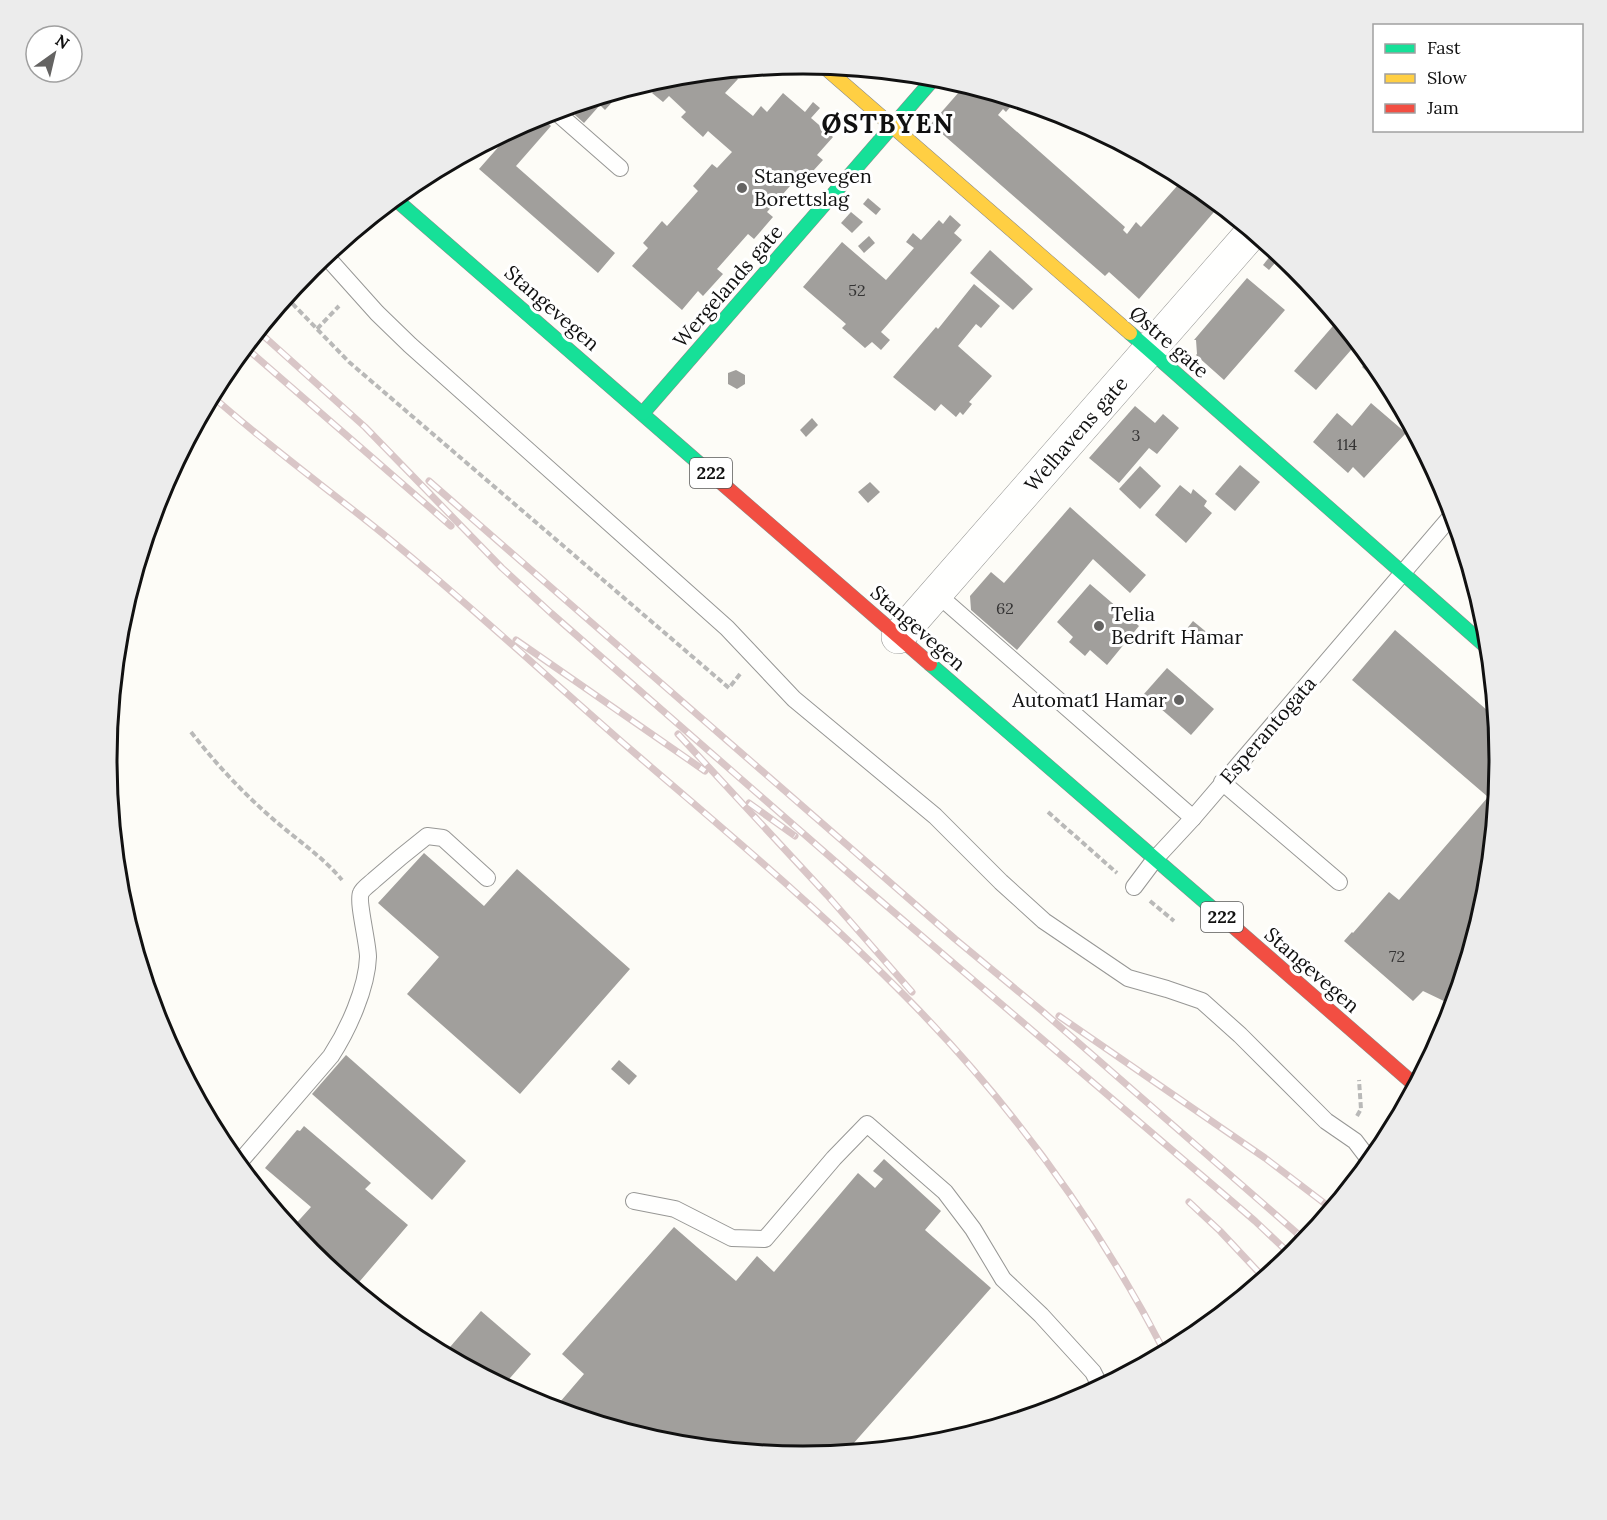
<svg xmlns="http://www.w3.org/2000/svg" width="1607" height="1520" font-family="Lora,serif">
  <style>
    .building { fill: #a19f9c }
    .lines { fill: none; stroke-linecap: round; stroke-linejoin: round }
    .lane-casing { stroke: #979795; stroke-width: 18 }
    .street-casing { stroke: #979795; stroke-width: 34 }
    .fast-casing { stroke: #8e8d8b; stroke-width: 15 }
    .slow-casing { stroke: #8e8d8b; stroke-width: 15 }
    .jam-casing { stroke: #8e8d8b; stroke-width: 15 }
    .path { stroke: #b9b9b8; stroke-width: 4; stroke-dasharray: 6 3; stroke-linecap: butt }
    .lane { stroke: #fffffe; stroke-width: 16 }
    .street { stroke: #fffffe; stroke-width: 33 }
    .fast { stroke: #16e098; stroke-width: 14 }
    .slow { stroke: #ffcf43; stroke-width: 14 }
    .jam { stroke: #f24e42; stroke-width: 14 }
    .rail-casing { stroke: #d9c6c7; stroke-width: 7 }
    .rail { stroke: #fff; stroke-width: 4.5; stroke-dasharray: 14; stroke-linecap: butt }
    .poi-dot { fill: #646362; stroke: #fff; stroke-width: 2 }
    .labels { text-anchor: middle; stroke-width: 6; stroke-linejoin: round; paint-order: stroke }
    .number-label { font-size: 16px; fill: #353434 }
    .shield { fill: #fff; stroke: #585858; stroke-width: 1.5 }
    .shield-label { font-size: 18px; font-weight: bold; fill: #111 }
    .poi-label { font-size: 20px; fill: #111; stroke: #fff; text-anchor: start }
    .street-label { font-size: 20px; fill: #111; stroke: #fff }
    .district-label { font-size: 26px; font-weight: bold; letter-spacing: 1.5px; fill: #111; stroke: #fff }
    .rim { fill: none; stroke: #111; stroke-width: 3 }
  </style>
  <rect width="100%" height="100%" fill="#fdfcf7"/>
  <!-- building -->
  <g class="building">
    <path d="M 728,70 L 738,79 L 725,93 L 753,116 L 761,106 L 767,112 L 783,93 L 805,112 L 813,102 L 820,108 L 811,118 L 833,137 L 817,155 L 823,160 L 803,182 L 798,177 L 767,212 L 773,217 L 754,239 L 748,234 L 717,269 L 723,274 L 703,296 L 698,291 L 682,310 L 632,266 L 648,248 L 643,243 L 662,221 L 667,226 L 698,191 L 693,186 L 712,164 L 717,168 L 732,152 L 708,131 L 703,137 L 681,117 L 686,112 L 669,96 L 663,102 L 652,93 L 658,87 L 652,81 L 668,76 Z"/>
    <path d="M 966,84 L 1016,100 L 1006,112 L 1003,109 L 998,115 L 1125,227 L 1123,230 L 1127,234 L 1136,222 L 1141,227 L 1185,177 L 1220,205 L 1139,299 L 1109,272 L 1105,276 L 931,124 Z"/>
    <path d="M 623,90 L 605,110 L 600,105 L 584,123 L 566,107 Z"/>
    <path d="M 539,115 L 551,126 L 516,166 L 615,253 L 598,273 L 479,169 L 515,128 Z"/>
    <path d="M 868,198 L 881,209 L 876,215 L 863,204 Z"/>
    <path d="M 851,212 L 863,222 L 852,233 L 841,223 Z"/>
    <path d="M 950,215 L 961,225 L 954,233 L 962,240 L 881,332 L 890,340 L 881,350 L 872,342 L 865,348 L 842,328 L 846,324 L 803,287 L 842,242 L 886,280 L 914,248 L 906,242 L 913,233 L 921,240 L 939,220 L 943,224 Z"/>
    <path d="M 869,236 L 875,243 L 864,253 L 858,246 Z"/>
    <path d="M 990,250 L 1033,289 L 1013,310 L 970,273 Z"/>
    <path d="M 1275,250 L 1282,255 L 1269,270 L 1263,265 Z"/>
    <path d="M 1247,278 L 1285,310 L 1224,380 L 1196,355 L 1197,354 L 1196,340 L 1194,340 Z"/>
    <path d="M 974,284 L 1000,306 L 981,328 L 976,324 L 958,346 L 992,376 L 969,402 L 972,404 L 963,415 L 960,412 L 956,417 L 941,404 L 935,411 L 893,377 L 936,327 L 938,329 Z"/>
    <path d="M 1339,319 L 1358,342 L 1316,390 L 1294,371 Z"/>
    <path d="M 1371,358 L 1383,373 L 1392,390 L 1390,393 L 1362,367 Z"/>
    <path d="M 736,370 L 745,375 L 745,384 L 737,389 L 728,384 L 728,373 Z"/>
    <path d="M 1371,403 L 1406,433 L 1364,478 L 1353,467 L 1348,473 L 1313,442 L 1337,413 L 1352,426 Z"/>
    <path d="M 1135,406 L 1155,423 L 1163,414 L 1179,428 L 1157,454 L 1149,448 L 1119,483 L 1089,458 Z"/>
    <path d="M 812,418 L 818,425 L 806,437 L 800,430 Z"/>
    <path d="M 1240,465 L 1260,482 L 1235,511 L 1215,494 Z"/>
    <path d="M 1140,466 L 1161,486 L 1140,509 L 1119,489 Z"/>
    <path d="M 870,482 L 880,492 L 868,503 L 858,492 Z"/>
    <path d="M 1180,485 L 1191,494 L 1193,489 L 1207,501 L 1204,506 L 1212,513 L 1186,543 L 1155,515 Z"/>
    <path d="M 1070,507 L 1146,575 L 1130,593 L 1093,559 L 1017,650 L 971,610 L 970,596 L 991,572 L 1004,583 Z"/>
    <path d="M 1090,584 L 1139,626 L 1107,665 L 1090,650 L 1085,656 L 1069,642 L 1073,637 L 1057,622 Z"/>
    <path d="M 1193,621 L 1210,635 L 1201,647 L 1185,631 Z"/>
    <path d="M 1395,630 L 1496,718 L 1500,760 L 1487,896 L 1460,986 L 1446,1002 L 1423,991 L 1413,1001 L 1344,941 L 1352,932 L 1353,933 L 1389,892 L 1399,900 L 1488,797 L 1352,680 Z"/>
    <path d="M 1167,668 L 1214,709 L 1191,735 L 1144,694 Z"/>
    <path d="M 424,853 L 484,906 L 517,869 L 630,969 L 520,1094 L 407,994 L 439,957 L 378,903 Z"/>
    <path d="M 346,1055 L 466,1161 L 432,1200 L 312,1094 Z"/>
    <path d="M 619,1060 L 637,1076 L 629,1085 L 611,1069 Z"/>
    <path d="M 304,1126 L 371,1183 L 365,1189 L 408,1225 L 354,1288 L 310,1253 L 291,1229 L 311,1207 L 265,1168 L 297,1130 L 300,1131 Z"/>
    <path d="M 884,1159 L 941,1211 L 925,1230 L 991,1288 L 845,1453 L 803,1457 L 667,1444 L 554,1409 L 584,1374 L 562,1354 L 674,1227 L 736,1281 L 757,1256 L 774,1272 L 858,1173 L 875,1188 L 883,1179 L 873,1171 Z"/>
    <path d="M 481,1311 L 531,1354 L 503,1386 L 444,1354 Z"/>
  </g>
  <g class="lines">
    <!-- lane casing -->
    <g class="lane-casing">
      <g id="lane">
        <path d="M 555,111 L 620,168"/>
        <path d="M 325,255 L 377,313 L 410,345 L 727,628 L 794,699 L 935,816 L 1001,882 L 1044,921 L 1128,978 L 1167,989 L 1202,1001 L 1240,1035 L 1326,1121 L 1355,1141 L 1371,1162"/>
        <path d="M 937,594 L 1193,818"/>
        <path d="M 1222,782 L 1339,882"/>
        <path d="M 1134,887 L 1155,859 L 1193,818 L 1454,513"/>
        <path d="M 238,1164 L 331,1056 C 348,1030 367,988 368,957 C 368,943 357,901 361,893 C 363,888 370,884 374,880 C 391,865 409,850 427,836 L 443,838 L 487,878"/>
        <path d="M 634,1201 L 675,1209 L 732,1238 L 765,1239 L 834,1158 L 867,1124 L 945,1192 L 973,1229 L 1003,1279 L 1041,1315 L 1093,1372 L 1101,1388"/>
      </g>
    </g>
    <!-- street casing -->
    <g class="street-casing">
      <path id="street" d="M 898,637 L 1253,231"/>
    </g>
    <!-- fast casing -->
    <g class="fast-casing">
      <g id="fast">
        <path d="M 394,198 L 717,479"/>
        <path d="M 1130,333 L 1490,650"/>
        <path d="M 643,413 L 936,76"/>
        <path d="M 930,664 L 1227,921"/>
      </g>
    </g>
    <!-- slow casing -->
    <g class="slow-casing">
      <path id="slow" d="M 822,65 L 1130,333"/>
    </g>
    <!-- jam casing -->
    <g class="jam-casing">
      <g id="jam">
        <path d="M 717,479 L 930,664"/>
        <path d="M 1227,921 L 1416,1086"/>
      </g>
    </g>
    <!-- path -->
    <g class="path">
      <path d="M 286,297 L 349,362 L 729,688 L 740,674"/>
      <path d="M 317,329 L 339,306"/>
      <path d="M 191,732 C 216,764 243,793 273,819 C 297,840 323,857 342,880"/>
      <path d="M 1048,812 L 1117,873"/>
      <path d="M 1150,901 L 1174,921"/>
      <path d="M 1357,1116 L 1361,1109 L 1359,1080"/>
    </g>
    <!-- lane -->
    <use href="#lane" class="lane"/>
    <!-- street -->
    <use href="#street" class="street"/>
    <!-- fast -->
    <use href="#fast" class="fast"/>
    <!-- slow -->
    <use href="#slow" class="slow"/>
    <!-- jam -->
    <use href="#jam" class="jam"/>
    <!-- rail casing -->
    <g class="rail-casing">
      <g id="rail">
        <path d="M 258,331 L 365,427 L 502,568 L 551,613 L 868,890 L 1255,1221 L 1292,1256"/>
        <path d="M 245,347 L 451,526"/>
        <path d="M 212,396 C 266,444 325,487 382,533 C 467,602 547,677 630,749 C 724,830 822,911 909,1000 C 1011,1104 1099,1224 1165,1353"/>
        <path d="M 429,481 L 955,939 L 1042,1011 L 1306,1241"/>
        <path d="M 516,640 L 705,771"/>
        <path d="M 678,734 L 827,895 L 912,992"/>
        <path d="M 749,803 L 795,836"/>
        <path d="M 1059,1016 L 1265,1158 L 1332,1209"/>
        <path d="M 1189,1202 L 1220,1231 L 1265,1279"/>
      </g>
    </g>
    <!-- rail -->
    <use href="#rail" class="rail"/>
  </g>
  <!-- markers -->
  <g class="poi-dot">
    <circle cx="742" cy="188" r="6"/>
    <circle cx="1099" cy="626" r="6"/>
    <circle cx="1179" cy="700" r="6"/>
  </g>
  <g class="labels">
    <!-- number labels -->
    <g class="number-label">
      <text x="857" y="296">52</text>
      <text x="1136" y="441">3</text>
      <text x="1347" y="450">114</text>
      <text x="1005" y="614">62</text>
      <text x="1397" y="962">72</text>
    </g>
    <!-- shield labels -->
    <g class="shield">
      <rect x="690" y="458" width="42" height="30" rx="4.5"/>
      <rect x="1201" y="902" width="42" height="30" rx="4.5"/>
    </g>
    <g class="shield-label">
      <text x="711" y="479">222</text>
      <text x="1222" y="923">222</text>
    </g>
    <!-- poi labels -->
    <g class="poi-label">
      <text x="754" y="183">Stangevegen<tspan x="754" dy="23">Borettslag</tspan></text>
      <text x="1111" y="621">Telia<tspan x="1111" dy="23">Bedrift Hamar</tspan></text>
      <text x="1167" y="707" text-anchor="end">Automat1 Hamar</text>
    </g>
    <!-- street labels -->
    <g class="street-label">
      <text transform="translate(728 286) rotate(-49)" y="7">Wergelands gate</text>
      <text transform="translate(552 308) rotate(41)" y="7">Stangevegen</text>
      <text transform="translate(1169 342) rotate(41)" y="7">Østre gate</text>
      <text transform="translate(1076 434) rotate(-49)" y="7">Welhavens gate</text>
      <text transform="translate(918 628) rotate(41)" y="7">Stangevegen</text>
      <text transform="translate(1268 730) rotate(-49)" y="7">Esperantogata</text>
      <text transform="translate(1312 970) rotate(41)" y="7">Stangevegen</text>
    </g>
    <!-- district labels -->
    <g class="district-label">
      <text x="888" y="133">ØSTBYEN</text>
    </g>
  </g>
  <!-- crop -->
  <path d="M0 0H1607V1520H0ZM117 760a686 686 0 1 1 1372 0a686 686 0 1 1-1372 0Z" fill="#ececec" fill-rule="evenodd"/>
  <path class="rim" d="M117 760a686 686 0 1 1 1372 0a686 686 0 1 1-1372 0Z"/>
  <!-- legend -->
  <rect x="1373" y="24" width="210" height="108" fill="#ffffff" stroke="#a0a0a0" stroke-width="1.5"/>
  <rect x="1385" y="44" width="30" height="9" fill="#16e098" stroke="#a0a0a0" stroke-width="1.5"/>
  <text x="1427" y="54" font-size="18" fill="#111111">Fast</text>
  <rect x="1385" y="74" width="30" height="9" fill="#ffcf43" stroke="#a0a0a0" stroke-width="1.5"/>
  <text x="1427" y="84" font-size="18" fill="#111111">Slow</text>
  <rect x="1385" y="104" width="30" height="9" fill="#f24e42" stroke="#a0a0a0" stroke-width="1.5"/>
  <text x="1427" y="114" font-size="18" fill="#111111">Jam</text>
  <!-- north arrow -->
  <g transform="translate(54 54) rotate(34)"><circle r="28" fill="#ffffff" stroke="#a0a0a0" stroke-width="1.5"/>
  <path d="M0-4.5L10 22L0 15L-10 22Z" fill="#646362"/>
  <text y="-9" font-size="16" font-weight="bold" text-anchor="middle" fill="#111111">N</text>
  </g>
</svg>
